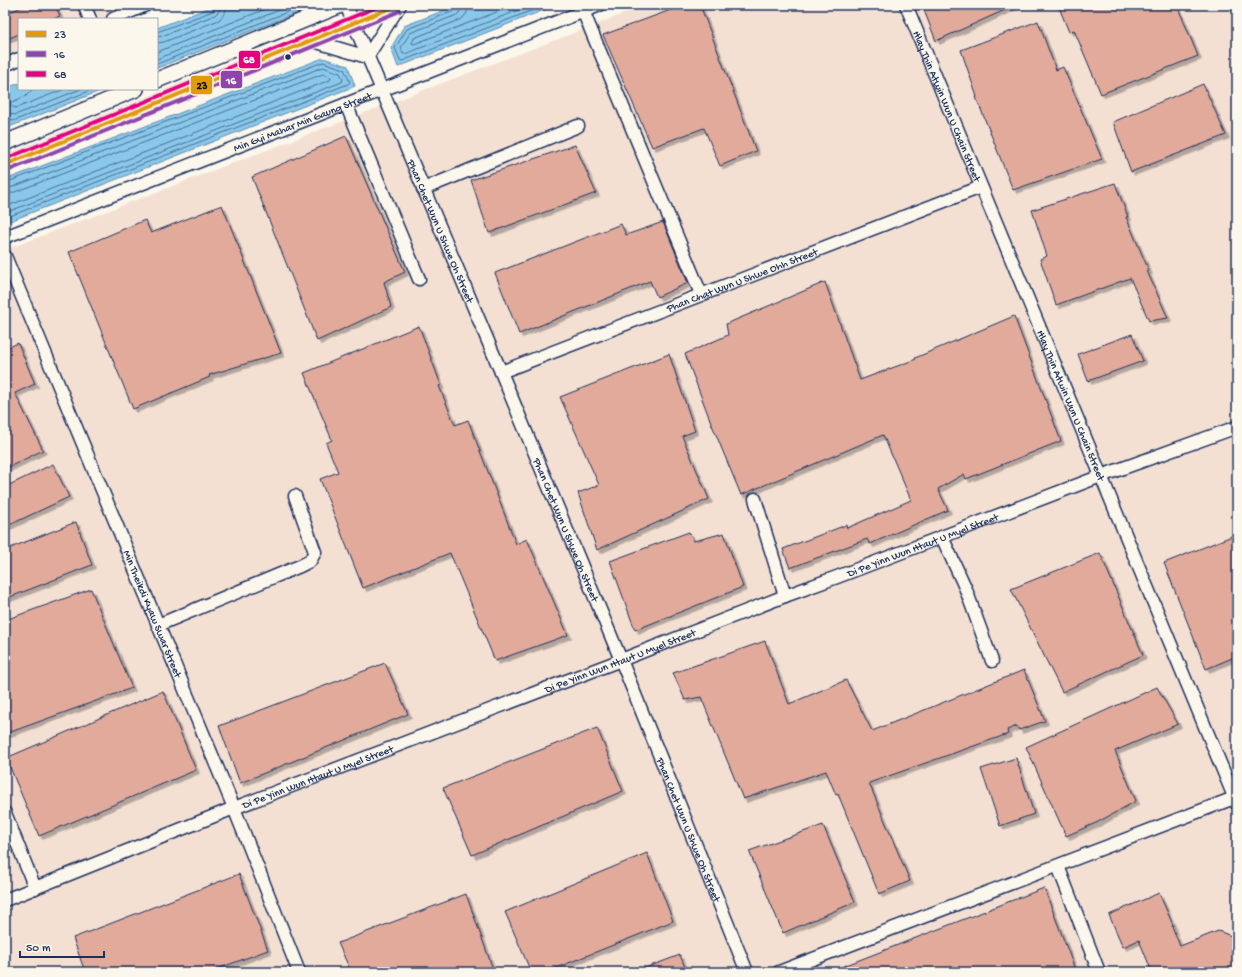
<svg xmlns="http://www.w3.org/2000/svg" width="1242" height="977" font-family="'Gochi Hand',sans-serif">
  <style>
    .built { fill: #f4e0d3 }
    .water { fill: #8ac8ea; stroke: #5e8bb2 }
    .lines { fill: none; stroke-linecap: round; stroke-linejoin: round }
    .shore { stroke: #476c96; stroke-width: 1 }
    .building { fill: #e2aa9a; stroke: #1b2f5e; filter: url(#shadow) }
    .minor-casing { stroke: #1b2f5e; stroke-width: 15 }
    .major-casing { stroke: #1b2f5e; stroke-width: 18 }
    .minor { stroke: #fbf7ec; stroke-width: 12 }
    .major { stroke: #fbf7ec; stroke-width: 15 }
    .bus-1-casing { stroke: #fbf7ec; stroke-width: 7 }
    .bus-2-casing { stroke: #fbf7ec; stroke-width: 7 }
    .bus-3-casing { stroke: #fbf7ec; stroke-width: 7 }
    .bus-1 { stroke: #e19a09; stroke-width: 4 }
    .bus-2 { stroke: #8e44ad; stroke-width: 4 }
    .bus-3 { stroke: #e5007d; stroke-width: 4 }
    .bus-dot { fill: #1b2f5e; stroke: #fbf7ec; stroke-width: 1.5 }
    .labels { text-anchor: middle; stroke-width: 4; stroke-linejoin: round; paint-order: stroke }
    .street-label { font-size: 11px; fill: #1b2f5e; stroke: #fbf7ec }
    .line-badge { stroke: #fbf7ec; stroke-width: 1.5 }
    .badge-label { font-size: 11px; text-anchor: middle; font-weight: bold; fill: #fff }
    .pale-badge-label { font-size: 11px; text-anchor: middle; font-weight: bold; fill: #111 }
  </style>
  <defs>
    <filter id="shadow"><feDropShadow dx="3.5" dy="3.5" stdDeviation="0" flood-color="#0004"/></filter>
  </defs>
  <rect width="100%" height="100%" fill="#fbf7ec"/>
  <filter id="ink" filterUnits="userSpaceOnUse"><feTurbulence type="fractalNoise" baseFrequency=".025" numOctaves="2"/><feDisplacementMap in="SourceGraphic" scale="8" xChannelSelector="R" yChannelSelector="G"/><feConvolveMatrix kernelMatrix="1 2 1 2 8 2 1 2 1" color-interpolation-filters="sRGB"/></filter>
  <g filter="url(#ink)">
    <!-- built -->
    <g class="built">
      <path d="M 5,5 L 152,5 L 117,19 L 19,19 L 19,58 L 5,64 Z"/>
      <path d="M 647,5 L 1237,5 L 1237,972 L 5,972 L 5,250 Z"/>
    </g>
    <!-- water -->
    <g class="water">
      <path d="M 216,5 L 316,5 L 157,68 L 157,28 Z"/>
      <path d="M 458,5 L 557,5 L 398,67 L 391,48 L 404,26 Z"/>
      <path d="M 323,58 L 348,66 L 355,86 L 5,223 L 5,180 Z"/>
      <path d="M 19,83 L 19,89 L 105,89 L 9,127 L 5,117 L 5,89 Z"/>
    </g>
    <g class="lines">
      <!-- shore -->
      <g class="shore">
        <path d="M 457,5 L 457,8 L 454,11 L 407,29 L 395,48 L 400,60 L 402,61 L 546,5"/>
        <path d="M 462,5 L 461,10 L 457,15 L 410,33 L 401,48 L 403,54 L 405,54 L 532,5"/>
        <path d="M 468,5 L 467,13 L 462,19 L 414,38 L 412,43 L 414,44 L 515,5"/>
        <path d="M 157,32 L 213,11 L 215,8 L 215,5"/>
        <path d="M 157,37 L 162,36 L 215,15 L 219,11 L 220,5"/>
        <path d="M 157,43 L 164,42 L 219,20 L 225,13 L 226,5"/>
        <path d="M 157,52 L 276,5"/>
        <path d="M 157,59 L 292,5"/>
        <path d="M 157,64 L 305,5"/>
        <path d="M 33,89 L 26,96 L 10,103 L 10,106 L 16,108 L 65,89"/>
        <path d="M 5,112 L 15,115 L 81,89"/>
        <path d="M 5,117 L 8,117 L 13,121 L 94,89"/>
        <path d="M 5,183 L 323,62 L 344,69 L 350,82 L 348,84 L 5,218"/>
        <path d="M 5,188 L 10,188 L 323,67 L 340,73 L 343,79 L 342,82 L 5,213"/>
        <path d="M 5,194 L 12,193 L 323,74 L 331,77 L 330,80 L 5,207"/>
      </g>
    </g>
    <!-- building -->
    <g class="building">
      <path d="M 26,5 L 55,5 L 60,16 L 53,19 L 19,19 L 19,34 L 5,40 L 5,14 Z"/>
      <path d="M 684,5 L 700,5 L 756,151 L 720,166 L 704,128 L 652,147 L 603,35 Z"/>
      <path d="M 922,5 L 1016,5 L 936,41 Z"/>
      <path d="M 1058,5 L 1177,5 L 1198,56 L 1101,94 L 1074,30 L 1069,32 Z"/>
      <path d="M 1038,21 L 1056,70 L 1063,67 L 1102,159 L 1013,190 L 976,97 L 977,97 L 961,50 Z"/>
      <path d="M 1203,84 L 1226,135 L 1131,172 L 1113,122 Z"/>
      <path d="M 346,136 L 405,272 L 384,282 L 391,307 L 317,341 L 252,177 Z"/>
      <path d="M 575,145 L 596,193 L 489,233 L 471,180 Z"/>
      <path d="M 1115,183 L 1128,217 L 1126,217 L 1149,271 L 1147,271 L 1168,318 L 1149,321 L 1130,278 L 1056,305 L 1040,259 L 1047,256 L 1032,210 Z"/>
      <path d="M 222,205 L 281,353 L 209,375 L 210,377 L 133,409 L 69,252 L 145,220 L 151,233 Z"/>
      <path d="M 663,222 L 688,283 L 657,297 L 650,281 L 519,334 L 495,273 L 621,224 L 626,235 Z"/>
      <path d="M 825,282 L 860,380 L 916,359 L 915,358 L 1014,316 L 1061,441 L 966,479 L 964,474 L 938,489 L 948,510 L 870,544 L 867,539 L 790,568 L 783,549 L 846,525 L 847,528 L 911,500 L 883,435 L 741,495 L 712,425 L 685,354 L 728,335 L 726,324 Z"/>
      <path d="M 419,326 L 441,385 L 439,386 L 455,425 L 468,420 L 516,544 L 527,539 L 568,635 L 495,661 L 450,553 L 363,588 L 320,479 L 338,472 L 326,443 L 332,440 L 304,373 Z"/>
      <path d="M 1132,334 L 1143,361 L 1088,381 L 1078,354 Z"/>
      <path d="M 18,343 L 35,384 L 15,393 L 43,450 L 5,469 L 5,349 Z"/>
      <path d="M 669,354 L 695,431 L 682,436 L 709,499 L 597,550 L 578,493 L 599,485 L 560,397 Z"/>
      <path d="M 53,464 L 69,497 L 5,527 L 5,487 Z"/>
      <path d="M 76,522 L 92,565 L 5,599 L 5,550 Z"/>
      <path d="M 689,532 L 694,541 L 724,533 L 743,587 L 635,630 L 610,561 Z"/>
      <path d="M 1237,534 L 1237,656 L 1206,669 L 1164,563 Z"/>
      <path d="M 1100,553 L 1143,655 L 1062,692 L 1011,589 Z"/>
      <path d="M 91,589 L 132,688 L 5,734 L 5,620 Z"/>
      <path d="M 765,641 L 789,704 L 846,680 L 872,731 L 1024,670 L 1045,721 L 1019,730 L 1017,726 L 1007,730 L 1008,734 L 869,783 L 910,881 L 879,894 L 838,794 L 836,795 L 826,771 L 743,799 L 701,697 L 685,700 L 673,673 Z"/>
      <path d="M 385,663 L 408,714 L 240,783 L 219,726 Z"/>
      <path d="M 1157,687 L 1178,724 L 1115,751 L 1136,801 L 1098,822 L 1066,836 L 1026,747 Z"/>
      <path d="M 163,691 L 196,770 L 39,836 L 6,758 Z"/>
      <path d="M 597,728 L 623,791 L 472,855 L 443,788 Z"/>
      <path d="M 1016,758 L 1034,814 L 1000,826 L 981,769 Z"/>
      <path d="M 823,825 L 855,902 L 783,933 L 749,851 Z"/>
      <path d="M 647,853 L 673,921 L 546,972 L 531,972 L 505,912 Z"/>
      <path d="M 239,874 L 268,950 L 209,972 L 85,972 L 73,938 Z"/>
      <path d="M 1044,888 L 1076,972 L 831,972 L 831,971 Z"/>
      <path d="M 1159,893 L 1173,925 L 1172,926 L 1180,946 L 1218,931 L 1237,938 L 1237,972 L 1152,972 L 1139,940 L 1123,947 L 1109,915 Z"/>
      <path d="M 466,894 L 494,972 L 351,972 L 338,943 Z"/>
      <path d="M 680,955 L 687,972 L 638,972 L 637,971 Z"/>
    </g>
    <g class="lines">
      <!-- minor casing -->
      <g class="minor-casing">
        <g id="minor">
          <path d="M 84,5 L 90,19"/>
          <path id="s1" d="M 346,5 L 501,372 L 621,660 L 747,972"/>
          <path id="s2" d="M 906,5 L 1237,804"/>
          <path d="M 583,11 L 701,294"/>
          <path d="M 113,19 L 146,5"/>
          <path d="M 310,40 L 367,57 L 400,5"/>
          <path d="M 5,65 L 19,59"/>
          <path d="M 346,104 L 419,279"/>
          <path d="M 423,189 L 578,126"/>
          <path id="s3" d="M 5,237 L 600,5"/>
          <path id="s4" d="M 5,256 L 234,808 L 299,972"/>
          <path id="s5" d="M 501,372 L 981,187"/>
          <path d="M 755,499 L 785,596"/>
          <path d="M 942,537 L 965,587 L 992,661"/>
          <path d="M 158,625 L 300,566 L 310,561 L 315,552 L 295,496"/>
          <path d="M 5,813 L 35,888"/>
          <path d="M 1058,866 L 1099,972"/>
          <path id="s6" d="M 5,900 L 234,808 L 621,660 L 785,596 L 837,577 L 1101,476 L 1237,427"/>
          <path d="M 779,972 L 1234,798"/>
        </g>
      </g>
      <!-- major casing -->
      <g class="major-casing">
        <g id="major">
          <path d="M 157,80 L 341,5"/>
          <path d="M 5,143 L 136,89"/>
          <path d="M 5,165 L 398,5"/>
        </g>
      </g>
      <!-- minor -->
      <use href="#minor" class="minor"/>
      <!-- major -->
      <use href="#major" class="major"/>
      <!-- bus-1 casing -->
      <g class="bus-1-casing">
        <path id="bus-1" d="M 5,165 L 398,5"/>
      </g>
      <!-- bus-2 casing -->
      <g class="bus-2-casing">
        <path id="bus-2" d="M 7,171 L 400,11"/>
      </g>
      <!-- bus-3 casing -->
      <g class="bus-3-casing">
        <path id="bus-3" d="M 5,159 L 382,5"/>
      </g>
      <!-- bus-1 -->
      <use href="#bus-1" class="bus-1"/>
      <!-- bus-2 -->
      <use href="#bus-2" class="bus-2"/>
      <!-- bus-3 -->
      <use href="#bus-3" class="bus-3"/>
    </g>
  </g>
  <!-- markers -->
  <circle class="bus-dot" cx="288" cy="57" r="3.5"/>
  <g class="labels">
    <!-- street labels -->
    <g class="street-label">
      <text dy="4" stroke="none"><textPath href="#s2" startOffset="109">Hlay Thin Atwin Wun U Chain Street</textPath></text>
      <text dy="4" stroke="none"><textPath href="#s3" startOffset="319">Min Gyi Mahar Min Gaung Street</textPath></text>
      <text dy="4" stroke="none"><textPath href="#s1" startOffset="245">Phan Chet Wun U Shwe Oh Street</textPath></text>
      <text dy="4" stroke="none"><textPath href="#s5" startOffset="258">Phan Chat Wun U Shwe Ohh Street</textPath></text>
      <text dy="4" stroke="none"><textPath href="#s2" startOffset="433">Hlay Thin Atwin Wun U Chain Street</textPath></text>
      <text dy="4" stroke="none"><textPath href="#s1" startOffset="569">Phan Chet Wun U Shwe Oh Street</textPath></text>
      <text dy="4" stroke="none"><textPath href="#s6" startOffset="984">Di Pe Yinn Wun Htaut U Myel Street</textPath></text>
      <text dy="4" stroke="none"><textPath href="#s4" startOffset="387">Min Theikdi Kyaw Swar Street</textPath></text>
      <text dy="4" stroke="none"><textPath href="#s6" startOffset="660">Di Pe Yinn Wun Htaut U Myel Street</textPath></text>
      <text dy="4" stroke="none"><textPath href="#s6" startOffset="336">Di Pe Yinn Wun Htaut U Myel Street</textPath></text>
      <text dy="4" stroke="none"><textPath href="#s1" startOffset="893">Phan Chet Wun U Shwe Oh Street</textPath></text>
    </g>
  </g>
  <g class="line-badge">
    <rect x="238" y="50" width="23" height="19" rx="4" fill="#e5007d"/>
    <rect x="220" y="70" width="23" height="19" rx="4" fill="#8e44ad"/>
    <rect x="190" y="75" width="23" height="20" rx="4" fill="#e19a09"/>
  </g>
  <g class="badge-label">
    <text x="249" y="63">68</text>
    <text x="231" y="84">16</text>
  </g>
  <g class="pale-badge-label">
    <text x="202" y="89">23</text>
  </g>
  <!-- margin -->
  <rect width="1242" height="977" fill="none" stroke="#fbf7ec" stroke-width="20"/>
  <rect x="10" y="10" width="1222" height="957" fill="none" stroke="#1b2f5e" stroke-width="1.5" filter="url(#ink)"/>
  <!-- legend -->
  <rect x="18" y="18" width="140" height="72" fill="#fbf7ec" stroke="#a1a7b3"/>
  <rect x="26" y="31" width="20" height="6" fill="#e19a09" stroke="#a1a7b3"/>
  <text x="54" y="38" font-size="12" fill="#1b2f5e">23</text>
  <rect x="26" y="51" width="20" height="6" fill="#8e44ad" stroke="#a1a7b3"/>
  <text x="54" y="58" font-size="12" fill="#1b2f5e">16</text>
  <rect x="26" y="71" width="20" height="6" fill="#e5007d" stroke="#a1a7b3"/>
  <text x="54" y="78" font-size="12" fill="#1b2f5e">68</text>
  <!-- scale -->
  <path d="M20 951v6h84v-6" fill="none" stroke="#1b2f5e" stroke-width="2"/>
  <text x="26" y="951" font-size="12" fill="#1b2f5e" stroke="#fbf7ec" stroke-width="3" paint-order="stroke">50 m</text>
</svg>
